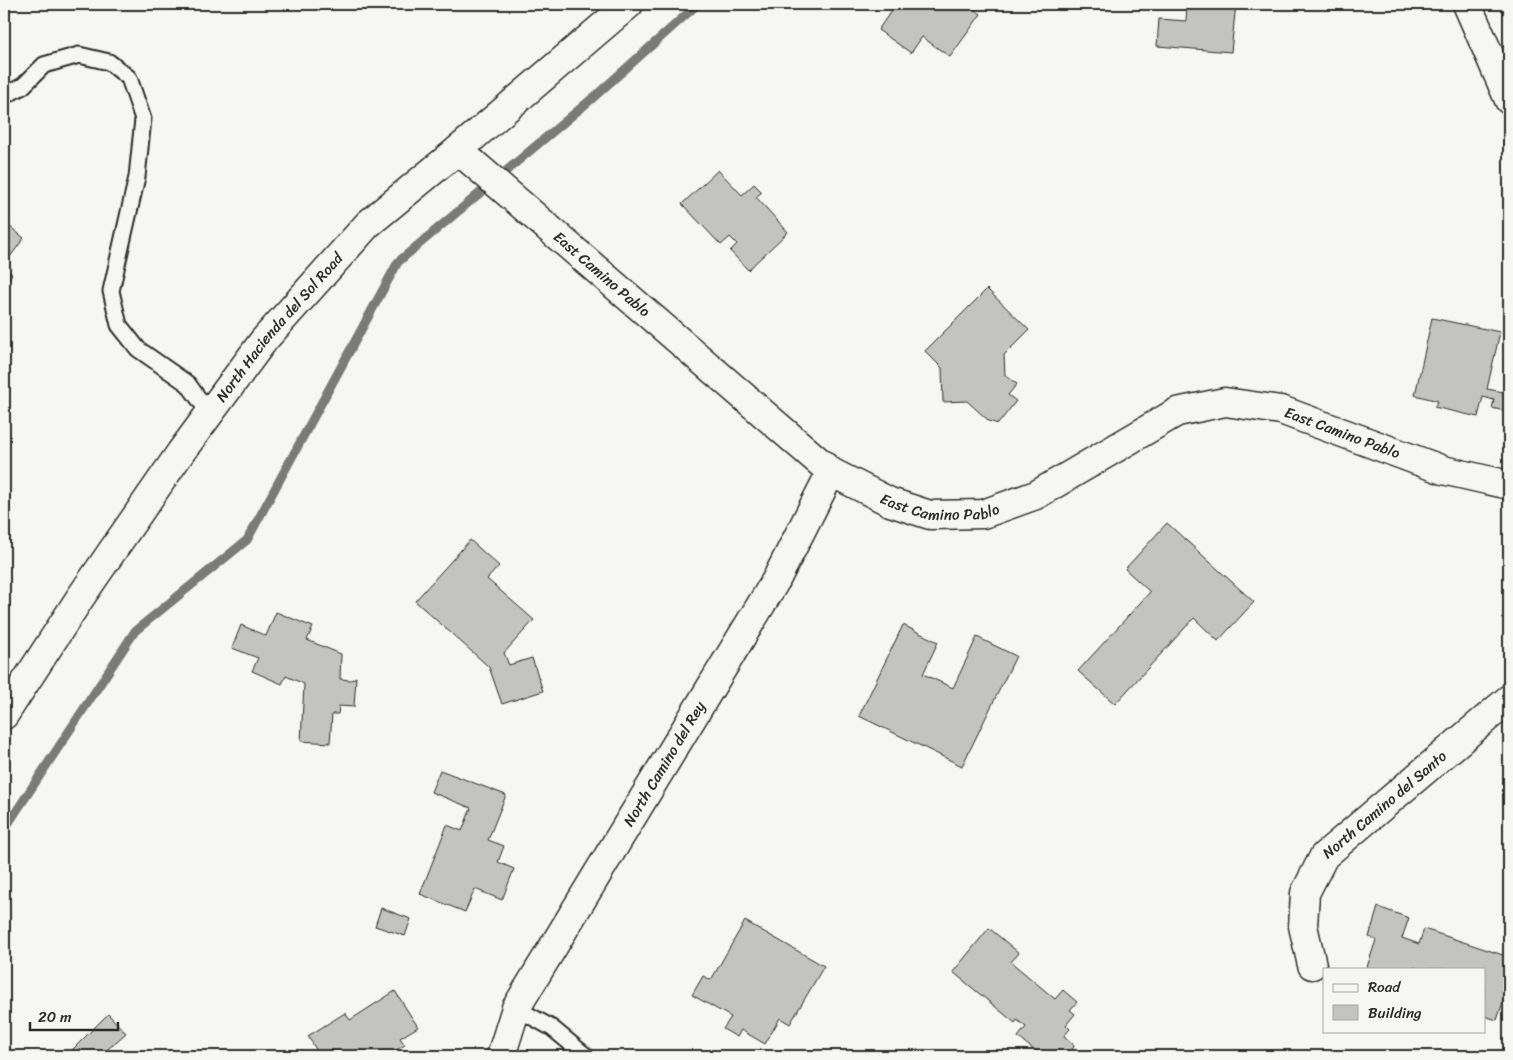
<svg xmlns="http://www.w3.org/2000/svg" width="1513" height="1060" font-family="Sriracha,sans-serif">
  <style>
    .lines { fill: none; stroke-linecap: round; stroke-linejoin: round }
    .stream { stroke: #7a7a78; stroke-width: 9 }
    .building { fill: #c3c3c0; stroke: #2b2b2b }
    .service-casing { stroke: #2b2b2b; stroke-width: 19 }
    .minor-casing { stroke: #2b2b2b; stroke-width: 31 }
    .tertiary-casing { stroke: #2b2b2b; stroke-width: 31 }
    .service { stroke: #f6f6f2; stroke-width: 15 }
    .minor { stroke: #f6f6f2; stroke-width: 28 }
    .tertiary { stroke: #f6f6f2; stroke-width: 28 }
    .labels { text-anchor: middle; stroke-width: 5; stroke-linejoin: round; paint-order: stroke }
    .street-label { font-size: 15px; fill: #2b2b2b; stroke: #f6f6f2 }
  </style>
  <rect width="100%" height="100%" fill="#f6f6f2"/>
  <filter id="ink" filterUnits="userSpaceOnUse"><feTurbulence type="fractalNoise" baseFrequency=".02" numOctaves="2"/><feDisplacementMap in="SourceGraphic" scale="10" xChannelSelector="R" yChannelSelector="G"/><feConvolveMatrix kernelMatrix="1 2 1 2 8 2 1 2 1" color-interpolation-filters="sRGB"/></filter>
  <g filter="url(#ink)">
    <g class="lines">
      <!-- stream -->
      <path class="stream" d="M 4,830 L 135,631 L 247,540 L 398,262 L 594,97 L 698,4"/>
    </g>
    <!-- building -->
    <g class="building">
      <path d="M 896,4 L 967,4 L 981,14 L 950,57 L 922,37 L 911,53 L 878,30 Z"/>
      <path d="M 1187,4 L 1236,4 L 1231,52 L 1157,46 L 1159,19 L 1186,21 Z"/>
      <path d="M 718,170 L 742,195 L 754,184 L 762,192 L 756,197 L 788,232 L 748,270 L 730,251 L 737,244 L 730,237 L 721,245 L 682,204 Z"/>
      <path d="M 4,222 L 24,238 L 4,265 Z"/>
      <path d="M 4,268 L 12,274 L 4,285 Z"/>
      <path d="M 987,289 L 1029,330 L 1004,355 L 1005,375 L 1017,384 L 1008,395 L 1016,401 L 998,424 L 989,421 L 967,401 L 943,402 L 942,368 L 925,351 Z"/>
      <path d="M 1432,318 L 1500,332 L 1487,389 L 1509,393 L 1509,412 L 1492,408 L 1494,400 L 1483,397 L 1478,417 L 1434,407 L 1438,401 L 1415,395 Z"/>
      <path d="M 1167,523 L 1254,602 L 1218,641 L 1194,618 L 1115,704 L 1078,671 L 1150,592 L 1125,569 Z"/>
      <path d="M 470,540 L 499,566 L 487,579 L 534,620 L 504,653 L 509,665 L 532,658 L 543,691 L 502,704 L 489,667 L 415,601 Z"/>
      <path d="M 276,612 L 313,627 L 307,640 L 341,654 L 340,679 L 351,680 L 356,677 L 354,707 L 339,706 L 338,714 L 332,714 L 330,743 L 301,741 L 304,684 L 286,676 L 282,684 L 252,671 L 258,658 L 232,648 L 241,625 L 266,636 Z"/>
      <path d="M 903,625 L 938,642 L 923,674 L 953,688 L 977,637 L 1016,656 L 962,766 L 859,716 Z"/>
      <path d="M 440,770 L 506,795 L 488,840 L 504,846 L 498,862 L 514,869 L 502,900 L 475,889 L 465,912 L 420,894 L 447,825 L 462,831 L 471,808 L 431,792 Z"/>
      <path d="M 1378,907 L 1409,918 L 1402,938 L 1419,944 L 1424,929 L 1509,957 L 1509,998 L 1505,996 L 1497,1020 L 1484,1016 L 1484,969 L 1419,969 L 1414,967 L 1413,969 L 1372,969 L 1367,967 L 1376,940 L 1369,937 Z"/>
      <path d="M 381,908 L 411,919 L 405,936 L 375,926 Z"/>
      <path d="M 745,921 L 824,966 L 790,1024 L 780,1018 L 765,1044 L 741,1030 L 737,1037 L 723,1029 L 731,1017 L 692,995 L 703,976 L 711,980 Z"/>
      <path d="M 989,928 L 1019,953 L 1011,962 L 1055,999 L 1063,990 L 1077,1002 L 1070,1010 L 1075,1014 L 1066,1025 L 1070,1029 L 1064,1036 L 1073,1044 L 1074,1047 L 1066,1056 L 1041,1056 L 1018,1037 L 1026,1027 L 1017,1020 L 1015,1023 L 953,972 Z"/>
      <path d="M 395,991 L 418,1027 L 400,1038 L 405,1045 L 386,1056 L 320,1056 L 308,1036 L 345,1013 L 350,1020 Z"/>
      <path d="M 108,1014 L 126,1033 L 100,1056 L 76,1056 L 71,1051 Z"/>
    </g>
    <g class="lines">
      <!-- service casing -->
      <g class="service-casing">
        <g id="service">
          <path d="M 4,96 L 23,86 L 44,65 L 79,55 L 109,62 L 129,78 L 143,119 L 137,177 L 111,291 L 119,325 L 138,349 L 188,384 L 209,413"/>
          <path d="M 516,1008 L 552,1028 L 586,1056"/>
        </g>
      </g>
      <!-- minor casing -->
      <g class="minor-casing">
        <g id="minor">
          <path d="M 1467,4 L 1509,100"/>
          <path id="s1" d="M 458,150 L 831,472 L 890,502 L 930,515 L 983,514 L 1036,495 L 1177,412 L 1225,402 L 1281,410 L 1443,470 L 1509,485"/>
          <path id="s2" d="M 1312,965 L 1303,926 L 1305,893 L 1324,856 L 1509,699"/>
          <path id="s3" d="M 501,1056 L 516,1008 L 776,580 L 831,472"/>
        </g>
      </g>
      <!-- tertiary casing -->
      <g class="tertiary-casing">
        <g id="tertiary">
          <path id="s4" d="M 4,715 L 80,598 L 115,547 L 181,452 L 264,340 L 368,224 L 458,150 L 629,4"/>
        </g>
      </g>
      <!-- service -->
      <use href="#service" class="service"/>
      <!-- minor -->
      <use href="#minor" class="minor"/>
      <!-- tertiary -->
      <use href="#tertiary" class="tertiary"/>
    </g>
  </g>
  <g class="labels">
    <!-- street labels -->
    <g class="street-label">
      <text dy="5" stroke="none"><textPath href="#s1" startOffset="190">East Camino Pablo</textPath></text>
      <text dy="5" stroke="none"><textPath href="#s4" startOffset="476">North Hacienda del Sol Road</textPath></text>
      <text dy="5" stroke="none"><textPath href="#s1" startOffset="1045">East Camino Pablo</textPath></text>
      <text dy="5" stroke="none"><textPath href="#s1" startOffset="610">East Camino Pablo</textPath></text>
      <text dy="5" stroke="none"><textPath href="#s3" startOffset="336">North Camino del Rey</textPath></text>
      <text dy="5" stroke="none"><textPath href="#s2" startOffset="194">North Camino del Santo</textPath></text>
    </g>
  </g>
  <!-- margin -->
  <rect width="1513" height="1060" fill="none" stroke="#f6f6f2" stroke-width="20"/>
  <rect x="10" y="10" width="1493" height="1040" fill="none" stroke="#2b2b2b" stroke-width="2" filter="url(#ink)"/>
  <!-- legend -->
  <rect x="1323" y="968" width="162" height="65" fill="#f6f6f2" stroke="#a5a5a2"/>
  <rect x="1333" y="984" width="25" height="8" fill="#f6f6f2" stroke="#a5a5a2"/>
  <text x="1368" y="992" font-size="15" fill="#2b2b2b">Road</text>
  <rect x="1333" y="1005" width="25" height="15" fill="#c3c3c0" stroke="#a5a5a2"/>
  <text x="1368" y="1018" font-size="15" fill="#2b2b2b">Building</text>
  <!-- scale -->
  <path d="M30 1022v8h88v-8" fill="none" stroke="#2b2b2b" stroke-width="2.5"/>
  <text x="38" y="1022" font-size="15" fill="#2b2b2b" stroke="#f6f6f2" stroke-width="4" paint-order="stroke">20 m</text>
</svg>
